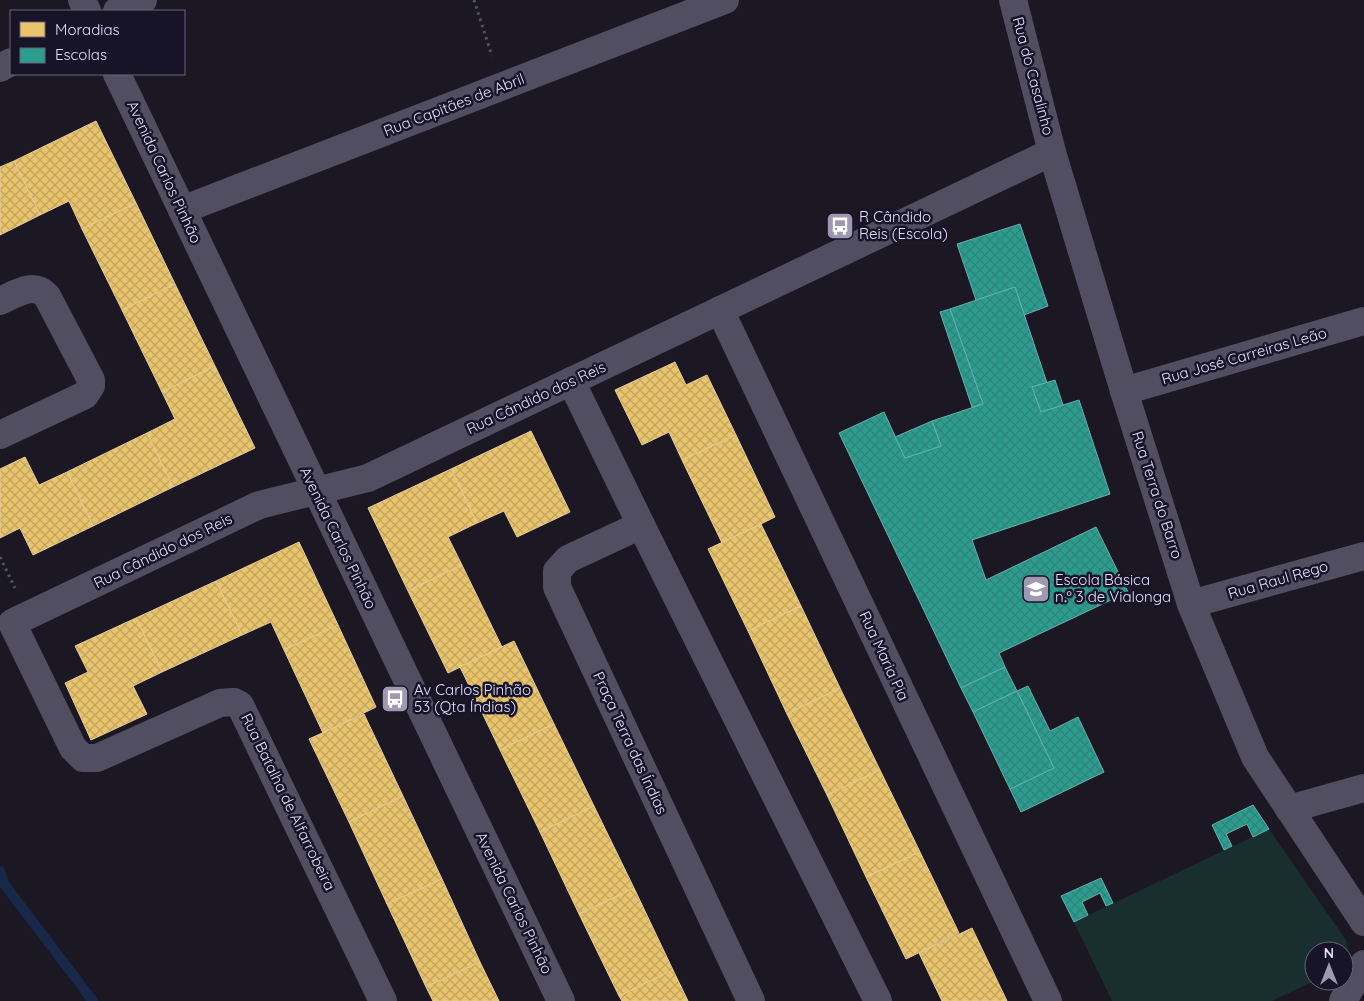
<svg xmlns="http://www.w3.org/2000/svg" width="1364" height="1001" font-family="Quicksand,sans-serif">
  <style>
    .green { fill: #182e2f }
    .homes { fill: url(#homes-cross-hatch); stroke: #e8cc96 }
    .schools { fill: url(#schools-cross-hatch); stroke: #62b1af }
    .lines { fill: none; stroke-linecap: round; stroke-linejoin: round }
    .stream { stroke: #182849; stroke-width: 10 }
    .path { stroke: #4c5562; stroke-width: 3; stroke-dasharray: 2.5 4; stroke-linecap: butt }
    .street { stroke: #514e62; stroke-width: 28 }
    .labels { text-anchor: middle; stroke-width: 5; stroke-linejoin: round; paint-order: stroke }
    .street-label { font-size: 15px; fill: #e4dffb; stroke: #181428 }
    .poi-label { font-size: 15px; fill: #e4dffb; stroke: #181428; text-anchor: start }
  </style>
  <defs>
    <pattern id="homes-cross-hatch" width="8" height="8" patternUnits="userSpaceOnUse" patternTransform="scale(1.25)"><rect width="8" height="8" fill="#e9c46a"/><path d="M0 0l8 8M0 8l8-8" fill="none" stroke="#c0a462"/></pattern>
    <pattern id="schools-cross-hatch" width="8" height="8" patternUnits="userSpaceOnUse" patternTransform="scale(1.25)"><rect width="8" height="8" fill="#2a9d8f"/><path d="M0 0l8 8M0 8l8-8" fill="none" stroke="#32827b"/></pattern>
  </defs>
  <rect width="100%" height="100%" fill="#1b1824"/>
  <!-- green -->
  <path class="green" d="M 1269,829 L 1346,940 L 1348,950 L 1344,962 L 1344,951 L 1314,951 L 1314,981 L 1272,1001 L 1112,1001 L 1074,922 Z"/>
  <!-- homes -->
  <g class="homes">
    <path d="M 96,121 L 136,203 L 82,229 L 69,201 L 40,215 L 14,161 Z"/>
    <path d="M 14,161 L 40,215 L 0,235 L 0,167 Z"/>
    <path d="M 136,203 L 175,284 L 122,310 L 82,229 Z"/>
    <path d="M 175,284 L 215,366 L 162,392 L 122,310 Z"/>
    <path d="M 675,362 L 686,385 L 707,375 L 736,435 L 682,460 L 669,432 L 642,445 L 615,390 Z"/>
    <path d="M 215,366 L 255,448 L 173,487 L 147,433 L 175,419 L 162,392 Z"/>
    <path d="M 531,431 L 570,512 L 517,537 L 504,511 L 477,523 L 451,469 Z"/>
    <path d="M 147,433 L 173,487 L 93,526 L 67,472 Z"/>
    <path d="M 736,435 L 775,517 L 722,543 L 682,460 Z"/>
    <path d="M 25,457 L 39,485 L 67,472 L 93,526 L 33,555 L 20,528 L 0,538 L 0,469 Z"/>
    <path d="M 451,469 L 477,523 L 448,537 L 462,565 L 408,591 L 368,508 Z"/>
    <path d="M 761,524 L 801,606 L 748,631 L 708,549 Z"/>
    <path d="M 299,542 L 338,625 L 284,650 L 271,622 L 242,635 L 216,581 Z"/>
    <path d="M 462,565 L 502,647 L 448,673 L 408,591 Z"/>
    <path d="M 216,581 L 242,635 L 162,672 L 136,618 Z"/>
    <path d="M 801,606 L 840,688 L 787,714 L 748,631 Z"/>
    <path d="M 136,618 L 162,672 L 133,686 L 147,714 L 91,740 L 65,683 L 88,672 L 75,646 Z"/>
    <path d="M 338,625 L 376,707 L 323,733 L 284,650 Z"/>
    <path d="M 514,641 L 554,724 L 500,750 L 460,667 Z"/>
    <path d="M 840,688 L 880,770 L 827,795 L 787,714 Z"/>
    <path d="M 364,714 L 403,796 L 349,822 L 309,739 Z"/>
    <path d="M 554,724 L 594,806 L 540,832 L 500,750 Z"/>
    <path d="M 880,770 L 920,852 L 866,877 L 827,795 Z"/>
    <path d="M 403,796 L 442,879 L 387,904 L 349,822 Z"/>
    <path d="M 594,806 L 634,888 L 579,914 L 540,832 Z"/>
    <path d="M 920,852 L 959,933 L 906,959 L 866,877 Z"/>
    <path d="M 442,879 L 480,962 L 426,987 L 387,904 Z"/>
    <path d="M 634,888 L 673,970 L 619,996 L 579,914 Z"/>
    <path d="M 972,928 L 1007,1001 L 942,1001 L 919,953 Z"/>
    <path d="M 480,962 L 499,1001 L 433,1001 L 426,987 Z"/>
    <path d="M 673,970 L 688,1001 L 622,1001 L 619,996 Z"/>
  </g>
  <!-- schools -->
  <g class="schools">
    <path d="M 1020,224 L 1048,306 L 1024,315 L 1015,287 L 976,300 L 957,244 Z"/>
    <path d="M 1015,287 L 1047,383 L 1032,387 L 1041,412 L 1079,400 L 1110,494 L 972,540 L 986,580 L 1096,527 L 1128,592 L 999,653 L 1005,667 L 961,688 L 839,433 L 884,412 L 905,458 L 941,446 L 932,421 L 983,404 L 950,309 Z"/>
    <path d="M 950,309 L 983,404 L 972,407 L 940,312 Z"/>
    <path d="M 1055,380 L 1063,405 L 1041,412 L 1032,387 Z"/>
    <path d="M 932,421 L 941,446 L 905,458 L 895,437 Z"/>
    <path d="M 1005,667 L 1017,691 L 973,712 L 961,688 Z"/>
    <path d="M 1028,686 L 1050,731 L 1078,717 L 1104,772 L 1021,812 L 1010,789 L 1054,768 L 1017,691 Z"/>
    <path d="M 1017,691 L 1054,768 L 1010,789 L 973,712 Z"/>
    <path d="M 1253,805 L 1269,829 L 1253,837 L 1247,824 L 1226,834 L 1232,846 L 1224,850 L 1212,825 Z"/>
    <path d="M 1101,878 L 1113,903 L 1106,906 L 1100,893 L 1082,902 L 1088,915 L 1074,922 L 1061,896 Z"/>
  </g>
  <g class="lines">
    <!-- stream -->
    <path class="stream" d="M 0,871 L 4,884 L 93,1001"/>
    <!-- path -->
    <g class="path">
      <path d="M 474,0 L 492,56"/>
      <path d="M 0,557 L 15,588"/>
    </g>
    <!-- street -->
    <g class="street">
      <path d="M 82,0 L 87,11"/>
      <path d="M 1013,0 L 1052,152 L 1124,391 L 1191,604 L 1255,757 L 1364,922"/>
      <path d="M 117,11 L 143,0"/>
      <path d="M 0,68 L 11,62"/>
      <path d="M 117,74 L 561,1001"/>
      <path d="M 182,210 L 725,0"/>
      <path d="M 0,301 C 16,294 33,281 47,296 L 91,380 L 91,386 L 85,395 L 0,435"/>
      <path d="M 720,310 L 1048,1001"/>
      <path d="M 571,381 L 641,525 L 878,1001"/>
      <path d="M 1124,391 L 1364,321"/>
      <path d="M 641,525 L 568,559 L 557,571 L 557,587 L 751,1001"/>
      <path d="M 1191,604 L 1364,556"/>
      <path d="M 1289,809 L 1364,788"/>
      <path d="M 383,1001 L 240,705 L 234,702 L 220,703 L 97,758 L 83,758 L 73,748 L 12,623 L 259,505 L 368,478 L 1052,152"/>
      <path d="M 1343,1001 L 1364,964"/>
    </g>
  </g>
  <!-- icons -->
  <defs>
    <g id="bus-square" transform="scale(1.4375)"><rect x="-9" y="-9" width="18" height="18" rx="4" fill="#9e99b0" stroke="#181428"/><path d="M-5-6H5V4H4V6H2V4H-2V6H-4V4H-5ZM-3.5-4V0h7V-4ZM-3.5 1.2v1.5H-2V1.2ZM2 1.2v1.5H3.5V1.2Z" fill="#fff"/></g>
    <g id="school-square" transform="scale(1.4375)"><rect x="-9" y="-9" width="18" height="18" rx="4" fill="#9e99b0" stroke="#181428"/><path d="M0-5L7-2L0 1L-7-2ZM-4 1L0 2.5L4 1V4Q0 6-4 4Z" fill="#fff"/></g>
  </defs>
  <g fill-rule="evenodd">
    <use href="#bus-square" x="840" y="226"/>
    <use href="#school-square" x="1036" y="589"/>
    <use href="#bus-square" x="395" y="699"/>
  </g>
  <g class="labels">
    <!-- street labels -->
    <g class="street-label">
      <text transform="translate(1033 76) rotate(75)" y="5">Rua do Casalinho</text>
      <text transform="translate(454 105) rotate(-21)" y="5">Rua Capitães de Abril</text>
      <text transform="translate(164 172) rotate(65)" y="5">Avenida Carlos Pinhão</text>
      <text transform="translate(1244 356) rotate(-16)" y="5">Rua José Carreiras Leão</text>
      <text transform="translate(536 398) rotate(-25)" y="5">Rua Cândido dos Reis</text>
      <text transform="translate(1157 495) rotate(72)" y="5">Rua Terra do Barro</text>
      <text transform="translate(338 538) rotate(64)" y="5">Avenida Carlos Pinhão</text>
      <text transform="translate(163 551) rotate(-26)" y="5">Rua Cândido dos Reis</text>
      <text transform="translate(1278 580) rotate(-16)" y="5">Rua Raul Rego</text>
      <text transform="translate(884 656) rotate(65)" y="5">Rua Maria Pia</text>
      <text transform="translate(630 743) rotate(65)" y="5">Praça Terra das Índias</text>
      <text transform="translate(288 802) rotate(64)" y="5">Rua Batalha de Alfarrobeira</text>
      <text transform="translate(514 903) rotate(64)" y="5">Avenida Carlos Pinhão</text>
    </g>
    <!-- poi labels -->
    <g class="poi-label">
      <text x="859" y="222">R Cândido<tspan x="859" dy="17">Reis (Escola)</tspan></text>
      <text x="1055" y="585">Escola Básica<tspan x="1055" dy="17">n.º 3 de Vialonga</tspan></text>
      <text x="414" y="695">Av Carlos Pinhão<tspan x="414" dy="17">53 (Qta Índias)</tspan></text>
    </g>
  </g>
  <!-- legend -->
  <rect x="10" y="10" width="175" height="65" fill="#181428" stroke="#6a657c"/>
  <rect x="20" y="22" width="25" height="15" fill="#e9c46a" stroke="#6a657c"/>
  <text x="55" y="35" font-size="15" fill="#e4dffb">Moradias</text>
  <rect x="20" y="48" width="25" height="15" fill="#2a9d8f" stroke="#6a657c"/>
  <text x="55" y="60" font-size="15" fill="#e4dffb">Escolas</text>
  <!-- north arrow -->
  <g transform="translate(1329 966)"><circle r="24" fill="#181428" stroke="#6a657c"/>
  <path d="M0-4L9 19L0 12L-9 19Z" fill="#9e99b0"/>
  <text y="-8" font-size="14" font-weight="bold" text-anchor="middle" fill="#e4dffb">N</text>
  </g>
</svg>
